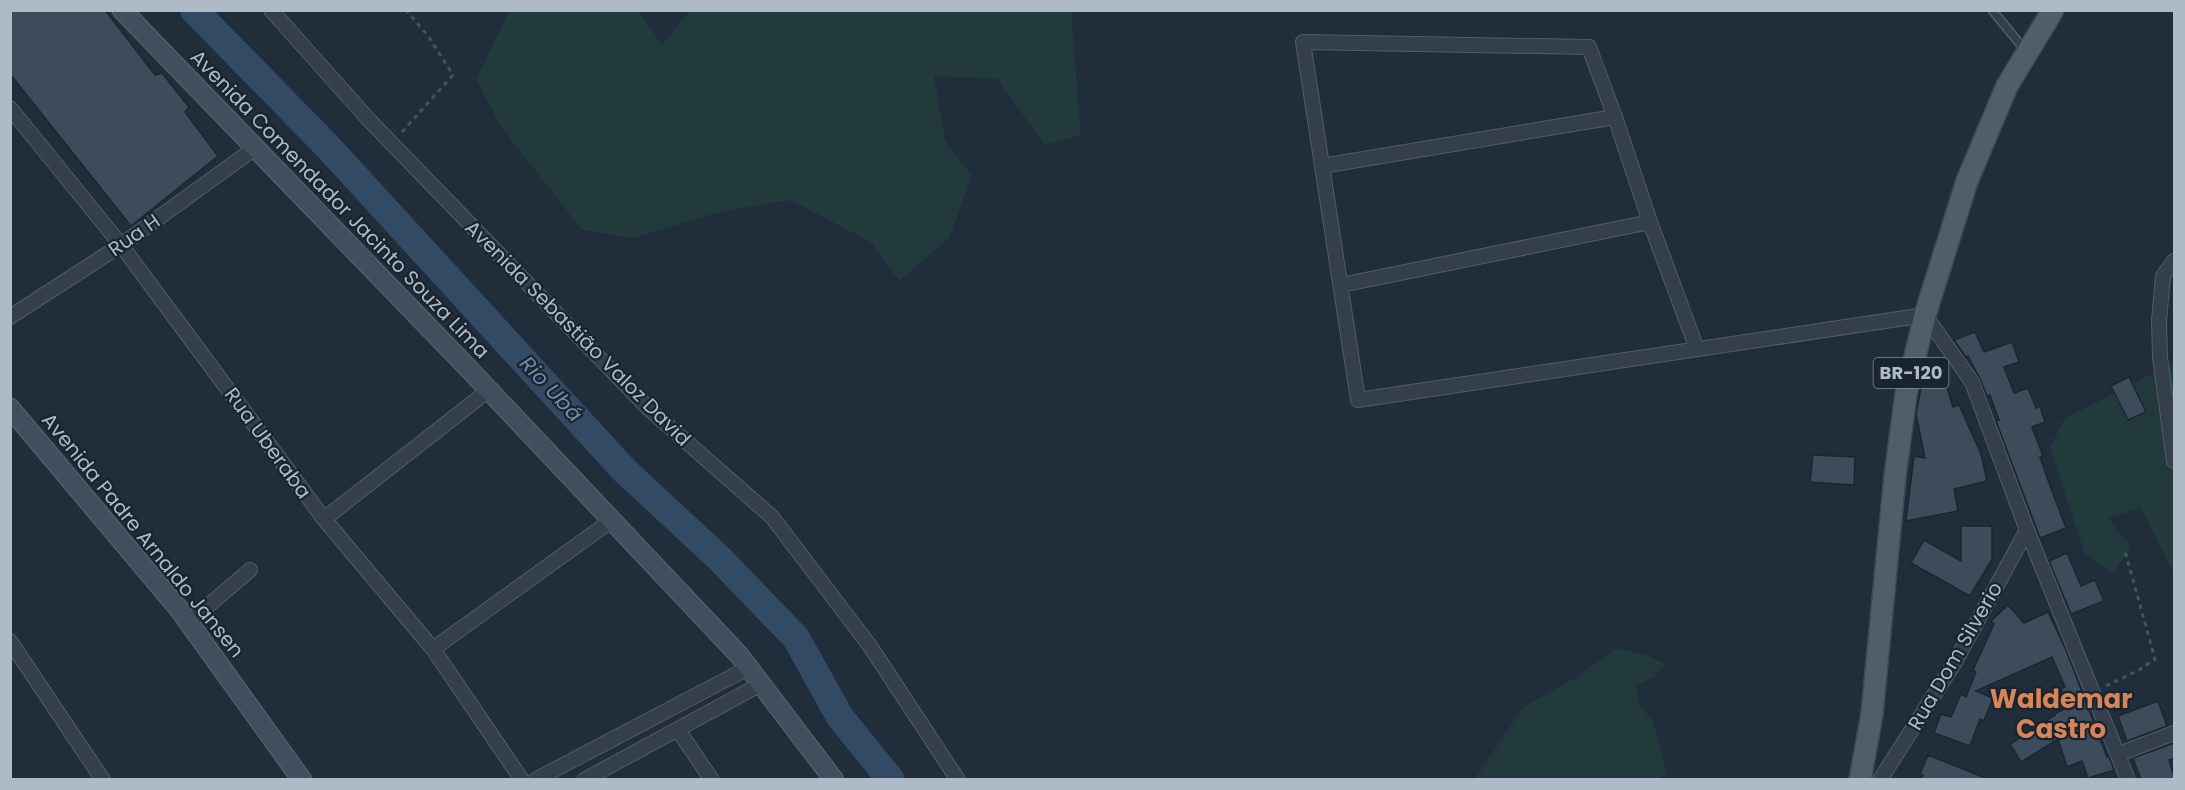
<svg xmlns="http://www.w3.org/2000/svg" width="2185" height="790" font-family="Poppins,sans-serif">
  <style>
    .green { fill: #223a3b }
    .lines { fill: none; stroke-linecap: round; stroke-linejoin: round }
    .river { stroke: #324a63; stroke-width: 28 }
    .building { fill: #3c4c5a; stroke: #1b2631; stroke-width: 1.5 }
    .lane-casing { stroke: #515d68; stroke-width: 10 }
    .street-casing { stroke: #515d68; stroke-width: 16 }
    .secondary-casing { stroke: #515d68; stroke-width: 21 }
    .primary-casing { stroke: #3d4854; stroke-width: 24 }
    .path { stroke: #405758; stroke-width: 3; stroke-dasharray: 4.5 4.5; stroke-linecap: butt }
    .lane { stroke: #343f4a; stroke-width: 7 }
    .street { stroke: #343f4a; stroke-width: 14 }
    .secondary { stroke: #414e5d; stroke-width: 18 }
    .primary { stroke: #515e6a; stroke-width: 21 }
    .labels { text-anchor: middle; stroke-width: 4.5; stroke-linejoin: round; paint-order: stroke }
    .shield { fill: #19242f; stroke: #818d99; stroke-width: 1.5 }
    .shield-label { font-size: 18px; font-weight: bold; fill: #aebac7 }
    .street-label { font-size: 20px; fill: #aebac7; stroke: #19242f }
    .water-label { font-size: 21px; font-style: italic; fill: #6d8dac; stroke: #19242f }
    .district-label { font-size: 26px; font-weight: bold; fill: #d88457; stroke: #19242f }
  </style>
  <rect width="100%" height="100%" fill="#202d3a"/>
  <!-- green -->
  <g class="green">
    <path d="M 509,11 L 639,11 L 662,45 L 690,11 L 1071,11 L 1081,135 L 1045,145 L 997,79 L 934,76 L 945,140 L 972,176 L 949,238 L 899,281 L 871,242 L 790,200 L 716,213 L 634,238 L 582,230 L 501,127 L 476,79 Z"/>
    <path d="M 2174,363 L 2174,574 L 2141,508 L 2108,518 L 2131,547 L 2113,573 L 2085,554 L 2050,448 L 2065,418 Z"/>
    <path d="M 1616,648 L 1648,656 L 1667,664 L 1655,676 L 1636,686 L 1639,703 L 1653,722 L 1667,773 L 1657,780 L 1475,779 L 1523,707 L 1577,677 Z"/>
  </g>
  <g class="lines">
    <!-- river -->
    <path class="river" d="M 194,10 L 329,148 L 624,470 L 720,559 L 796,638 L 840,717 L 891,780"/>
  </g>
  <!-- building -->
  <g class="building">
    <path d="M 10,10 L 105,10 L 155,75 L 162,73 L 189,107 L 185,112 L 218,156 L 131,226 L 10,74 Z"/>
    <path d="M 1975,332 L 1984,352 L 2012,342 L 2019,362 L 2004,367 L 2014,393 L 2028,388 L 2036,408 L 2040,406 L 2045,422 L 2032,427 L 2043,456 L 2040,457 L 2049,483 L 2066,528 L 2040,538 L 1996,421 L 1999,420 L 1990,395 L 1987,396 L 1980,379 L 1968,356 L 1966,357 L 1954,340 Z"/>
    <path d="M 2129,377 L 2146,412 L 2128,420 L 2111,386 Z"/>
    <path d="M 1946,385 L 1953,407 L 1959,405 L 1981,454 L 1987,481 L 1954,489 L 1958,511 L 1906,521 L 1914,456 L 1925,458 L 1916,414 L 1921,387 Z"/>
    <path d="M 1813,455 L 1855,457 L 1854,485 L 1810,482 Z"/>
    <path d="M 1961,526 L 1992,526 L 1992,559 L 1970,596 L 1911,563 L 1924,540 L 1961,561 Z"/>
    <path d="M 2067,553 L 2081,586 L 2095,580 L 2104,601 L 2071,614 L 2049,561 Z"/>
    <path d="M 2008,605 L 2024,623 L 2048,612 L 2066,650 L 2107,757 L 2109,756 L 2114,770 L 2088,778 L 2082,761 L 2067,767 L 2058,739 L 2021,762 L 2010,744 L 2055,715 L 2054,714 L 2069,707 L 2061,689 L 2065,687 L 2052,657 L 1976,691 L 1993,698 L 1984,721 L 1980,719 L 1970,746 L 1934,733 L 1941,714 L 1951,717 L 1961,694 L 1966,697 L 1976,672 L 1973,670 L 1994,624 L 1991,621 Z"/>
    <path d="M 2158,701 L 2167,726 L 2127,741 L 2118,716 Z"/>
    <path d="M 2174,743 L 2175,758 L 2169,760 L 2175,780 L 2141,780 L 2133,758 Z"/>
    <path d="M 1928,755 L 1988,779 L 1987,780 L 1921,780 L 1923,775 L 1920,774 Z"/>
  </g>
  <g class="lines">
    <!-- lane casing -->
    <g class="lane-casing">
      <path id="lane" d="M 1992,10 L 2025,50"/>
    </g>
    <!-- street casing -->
    <g class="street-casing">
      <g id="street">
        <path d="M 271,10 L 370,121 L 648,408 L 772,517 L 870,646 L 958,780"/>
        <path d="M 10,108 L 121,245 L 324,519 L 433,649 L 522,780"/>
        <path d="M 1322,166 L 1615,117"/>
        <path d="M 2174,261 L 2163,276 L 2159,321 L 2160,357 L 2174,461"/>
        <path d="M 1341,285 L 1650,222"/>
        <path d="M 10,317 L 121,245 L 255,148"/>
        <path d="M 1697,349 L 1650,222 L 1615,117 L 1589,47 L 1303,42 L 1358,400 L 1925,315 L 1972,382 L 2027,530 L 2128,780"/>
        <path d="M 324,519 L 489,390"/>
        <path d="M 189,622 L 250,570"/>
        <path d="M 10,641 L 103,780"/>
        <path d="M 433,649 L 612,520"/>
        <path d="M 678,730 L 712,780"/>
        <path d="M 2119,754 L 2174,733"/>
        <path d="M 535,780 L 748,668"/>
        <path d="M 584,780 L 761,684"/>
        <path d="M 1880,780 L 1955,662 L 2027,530"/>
      </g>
    </g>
    <!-- secondary casing -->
    <g class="secondary-casing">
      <g id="secondary">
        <path d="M 122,10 L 468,368 L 739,655 L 834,780"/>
        <path d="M 10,408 L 179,609 L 302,780"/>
      </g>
    </g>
    <!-- primary casing -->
    <g class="primary-casing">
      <path id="primary" d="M 1860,780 L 1872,714 L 1895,476 L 1906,394 L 1925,315 L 1967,181 L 2007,86 L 2053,10"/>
    </g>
    <!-- path -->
    <g class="path">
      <path d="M 402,132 L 453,75 L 428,36 L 406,10"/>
      <path d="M 2106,686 L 2139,670 L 2155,659 L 2125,551"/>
    </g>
    <!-- lane -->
    <use href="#lane" class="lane"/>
    <!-- street -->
    <use href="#street" class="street"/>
    <!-- secondary -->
    <use href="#secondary" class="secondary"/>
    <!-- primary -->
    <use href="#primary" class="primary"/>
  </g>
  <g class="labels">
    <!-- shield labels -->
    <rect class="shield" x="1873.5" y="358" width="75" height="30" rx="4.5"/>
    <g class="shield-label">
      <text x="1911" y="379">BR-120</text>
    </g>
    <!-- street labels -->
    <g class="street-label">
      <text transform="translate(340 204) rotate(46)" y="7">Avenida Comendador Jacinto Souza Lima</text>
      <text transform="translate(134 235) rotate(-35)" y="7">Rua H</text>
      <text transform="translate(578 333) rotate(45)" y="7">Avenida Sebastião Valoz David</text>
      <text transform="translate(268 443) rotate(54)" y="7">Rua Uberaba</text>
      <text transform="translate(143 535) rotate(51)" y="7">Avenida Padre Arnaldo Jansen</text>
      <text transform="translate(1955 656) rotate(-60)" y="7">Rua Dom Silverio</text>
    </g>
    <!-- water labels -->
    <g class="water-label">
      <text transform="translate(551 389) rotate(47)" y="7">Rio Ubá</text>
    </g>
    <!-- district labels -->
    <g class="district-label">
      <text x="2061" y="708">Waldemar<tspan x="2061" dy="30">Castro</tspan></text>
    </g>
  </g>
  <!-- border -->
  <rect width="2185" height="790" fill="none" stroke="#aebac7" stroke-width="24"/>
</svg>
